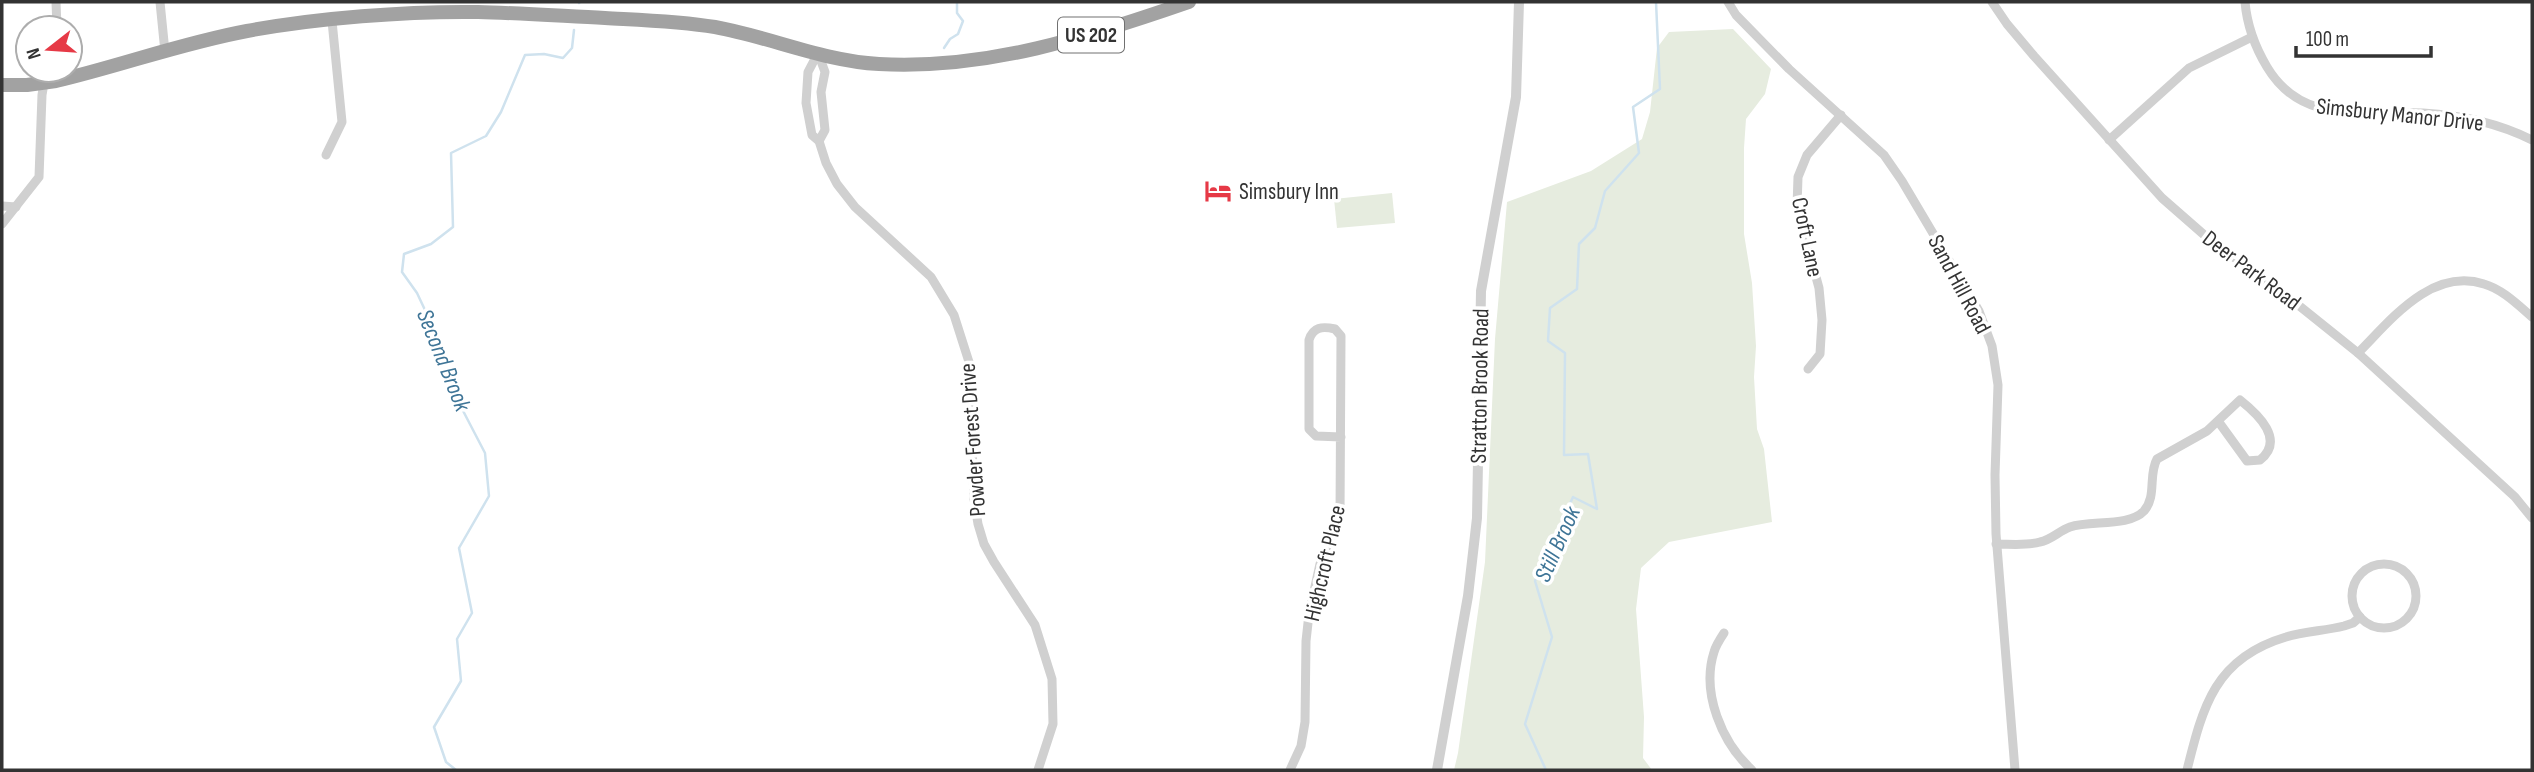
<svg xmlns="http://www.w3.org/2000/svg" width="2534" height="772" font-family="'Sofia Sans Condensed',sans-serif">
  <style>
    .park { fill: #e6ecdf }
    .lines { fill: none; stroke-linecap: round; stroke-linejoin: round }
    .stream { stroke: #cfe2ee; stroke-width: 2.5 }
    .minor { stroke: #d0d0d0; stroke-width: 9 }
    .tertiary { stroke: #d0d0d0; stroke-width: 10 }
    .trunk { stroke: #a2a2a2; stroke-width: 14 }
    .labels { text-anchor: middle; stroke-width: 7; stroke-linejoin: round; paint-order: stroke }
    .shield { fill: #fff; stroke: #707070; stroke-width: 2 }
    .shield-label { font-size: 21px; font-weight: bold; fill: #333 }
    .street-label { font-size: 23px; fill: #333; stroke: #fff }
    .poi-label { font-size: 23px; fill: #333; stroke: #fff; text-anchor: start }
    .water-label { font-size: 24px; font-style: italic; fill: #3f7597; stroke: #fff }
  </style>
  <rect width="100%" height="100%" fill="#fff"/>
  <!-- park -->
  <g class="park">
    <path d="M 1733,29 L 1771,69 L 1765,94 L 1746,119 L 1744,148 L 1744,234 L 1752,283 L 1756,346 L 1754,377 L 1757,429 L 1764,449 L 1772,522 L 1669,542 L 1641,568 L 1636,609 L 1644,717 L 1643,758 L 1652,770 L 1454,770 L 1458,753 L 1485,562 L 1495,339 L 1507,202 L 1591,171 L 1642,139 L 1650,112 L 1657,48 L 1669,32 Z"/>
    <path d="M 1392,193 L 1395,223 L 1337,228 L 1334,199 Z"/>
  </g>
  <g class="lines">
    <!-- stream -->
    <g class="stream">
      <path d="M 579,3 L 580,2"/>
      <path d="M 944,48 L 950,39 L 958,34 L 963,21 L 957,13 L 957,2"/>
      <path d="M 456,770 L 446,762 L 434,727 L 461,681 L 457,639 L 472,613 L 459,548 L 489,496 L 485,453 L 460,405 L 448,359 L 417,293 L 402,272 L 404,254 L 431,244 L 453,227 L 451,153 L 486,136 L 501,112 L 525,55 L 544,54 L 563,58 L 572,48 L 574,30"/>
      <path d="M 1546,770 L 1525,724 L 1552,637 L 1535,581 L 1573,497 L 1597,509 L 1588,454 L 1564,455 L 1565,353 L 1548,341 L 1550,308 L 1577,289 L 1579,244 L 1595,228 L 1605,191 L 1639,153 L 1633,107 L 1660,89 L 1656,2"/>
    </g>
    <!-- minor -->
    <g class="minor">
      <path d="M 56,2 L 57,28"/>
      <path d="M 160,2 L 165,52"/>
      <path d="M 1728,2 L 1736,15 L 1789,69 L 1884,155 L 1902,181 L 1979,311 L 1992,346 L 1998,385 L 1995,475 L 1996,534 L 2015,770"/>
      <path d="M 1992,2 L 2007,24 L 2034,56 L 2162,198 L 2210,240 L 2287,296 L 2358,353 L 2515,497 L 2532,518"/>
      <path d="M 2245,2 C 2247,25 2255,47 2267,67 C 2303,127 2364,109 2423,113 C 2460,115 2498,123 2532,140"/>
      <path d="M 818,53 L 808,72 L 806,103 L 812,135 L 819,141 L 826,163 L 837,184 L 855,207 L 931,277 L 954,315 L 969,362 L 974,499 L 978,524 L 984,544 L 994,562 L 1035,625 L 1052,679 L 1053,724 L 1038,770"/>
      <path d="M 818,53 L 825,72 L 821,92 L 825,130 L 819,141"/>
      <path d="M 2109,140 L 2189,68 L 2252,37"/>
      <path d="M 326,155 L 342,122 L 332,21"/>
      <path d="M 2,206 L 16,207"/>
      <path d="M 2,224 L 39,177 L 42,95 L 44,83 L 50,70"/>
      <path d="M 2358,353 C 2390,321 2431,267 2484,284 C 2502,289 2518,305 2532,317"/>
      <path d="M 1808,369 L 1820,354 L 1822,320 L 1819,288 L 1797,207 L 1798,177 L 1807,155 L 1841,115"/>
      <path d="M 1996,544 C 2010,544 2027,546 2040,542 C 2051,540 2059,531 2070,527 C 2091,520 2129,527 2144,511 C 2157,496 2148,475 2157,459 L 2207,431 L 2240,400 C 2259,415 2285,440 2260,460 L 2247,461 L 2218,421"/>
      <circle cx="2384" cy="596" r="32"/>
      <path d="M 1724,633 C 1720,639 1716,645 1714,652 C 1701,693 1722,743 1752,770"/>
      <path d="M 1290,770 L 1301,746 L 1305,722 L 1306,641 L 1309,614 L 1320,564 L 1340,516 L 1341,336 L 1335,329 C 1322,326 1313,327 1309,340 L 1309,429 L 1316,436 L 1341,437"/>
      <path d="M 2187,770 C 2203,706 2215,658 2286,637 C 2304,631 2325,631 2344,626 L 2353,623 L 2360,617"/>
    </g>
    <!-- tertiary -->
    <path class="tertiary" d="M 1437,770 L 1468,596 L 1477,518 L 1481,291 L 1516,97 L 1519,2"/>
    <!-- trunk -->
    <path class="trunk" d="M 2,85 L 27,85 L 56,81 C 120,66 182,43 247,31 C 317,18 406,11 478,12 C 520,13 563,16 605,18 C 642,20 679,21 715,27 C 770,37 823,61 879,64 C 987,70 1088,37 1189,2"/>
  </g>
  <!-- icons -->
  <defs>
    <g id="hotel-bare" transform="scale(2.1)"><path d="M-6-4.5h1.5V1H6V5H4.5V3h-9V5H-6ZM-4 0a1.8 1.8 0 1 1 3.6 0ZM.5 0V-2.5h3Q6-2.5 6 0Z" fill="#e63946" stroke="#fff" stroke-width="2.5" paint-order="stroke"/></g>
  </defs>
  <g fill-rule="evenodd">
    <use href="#hotel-bare" x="1218" y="191"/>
  </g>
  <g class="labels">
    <!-- shield labels -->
    <rect class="shield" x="1058" y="17.5" width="66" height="35" rx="5"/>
    <g class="shield-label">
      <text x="1091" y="42">US 202</text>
    </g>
    <!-- street labels -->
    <g class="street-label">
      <text transform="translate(2400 114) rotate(6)" y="8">Simsbury Manor Drive</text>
      <text transform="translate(1808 237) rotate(78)" y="8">Croft Lane</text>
      <text transform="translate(2252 270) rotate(37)" y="8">Deer Park Road</text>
      <text transform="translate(1960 284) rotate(62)" y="8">Sand Hill Road</text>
      <text transform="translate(1479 386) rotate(-89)" y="8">Stratton Brook Road</text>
      <text transform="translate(972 440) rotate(-94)" y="8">Powder Forest Drive</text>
      <text transform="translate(1324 563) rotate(-77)" y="8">Highcroft Place</text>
    </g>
    <!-- poi labels -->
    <g class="poi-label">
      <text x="1239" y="199">Simsbury Inn</text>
    </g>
    <!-- water labels -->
    <g class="water-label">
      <text transform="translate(444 360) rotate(68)" y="8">Second Brook</text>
      <text transform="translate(1557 544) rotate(-66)" y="8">Still Brook</text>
    </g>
  </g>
  <!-- border -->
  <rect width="2534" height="772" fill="none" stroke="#333333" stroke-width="7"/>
  <!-- north arrow -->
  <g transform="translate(49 49) rotate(253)"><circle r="33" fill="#ffffff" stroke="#adadad" stroke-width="2"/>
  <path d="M0-5L12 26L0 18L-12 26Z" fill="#e63946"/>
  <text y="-10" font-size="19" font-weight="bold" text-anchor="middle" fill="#333333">N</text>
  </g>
  <!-- scale -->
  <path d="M2296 46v10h135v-10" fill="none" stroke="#333333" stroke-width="3.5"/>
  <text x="2306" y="46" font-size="21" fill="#333333" stroke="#ffffff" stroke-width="5" paint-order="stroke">100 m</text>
</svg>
